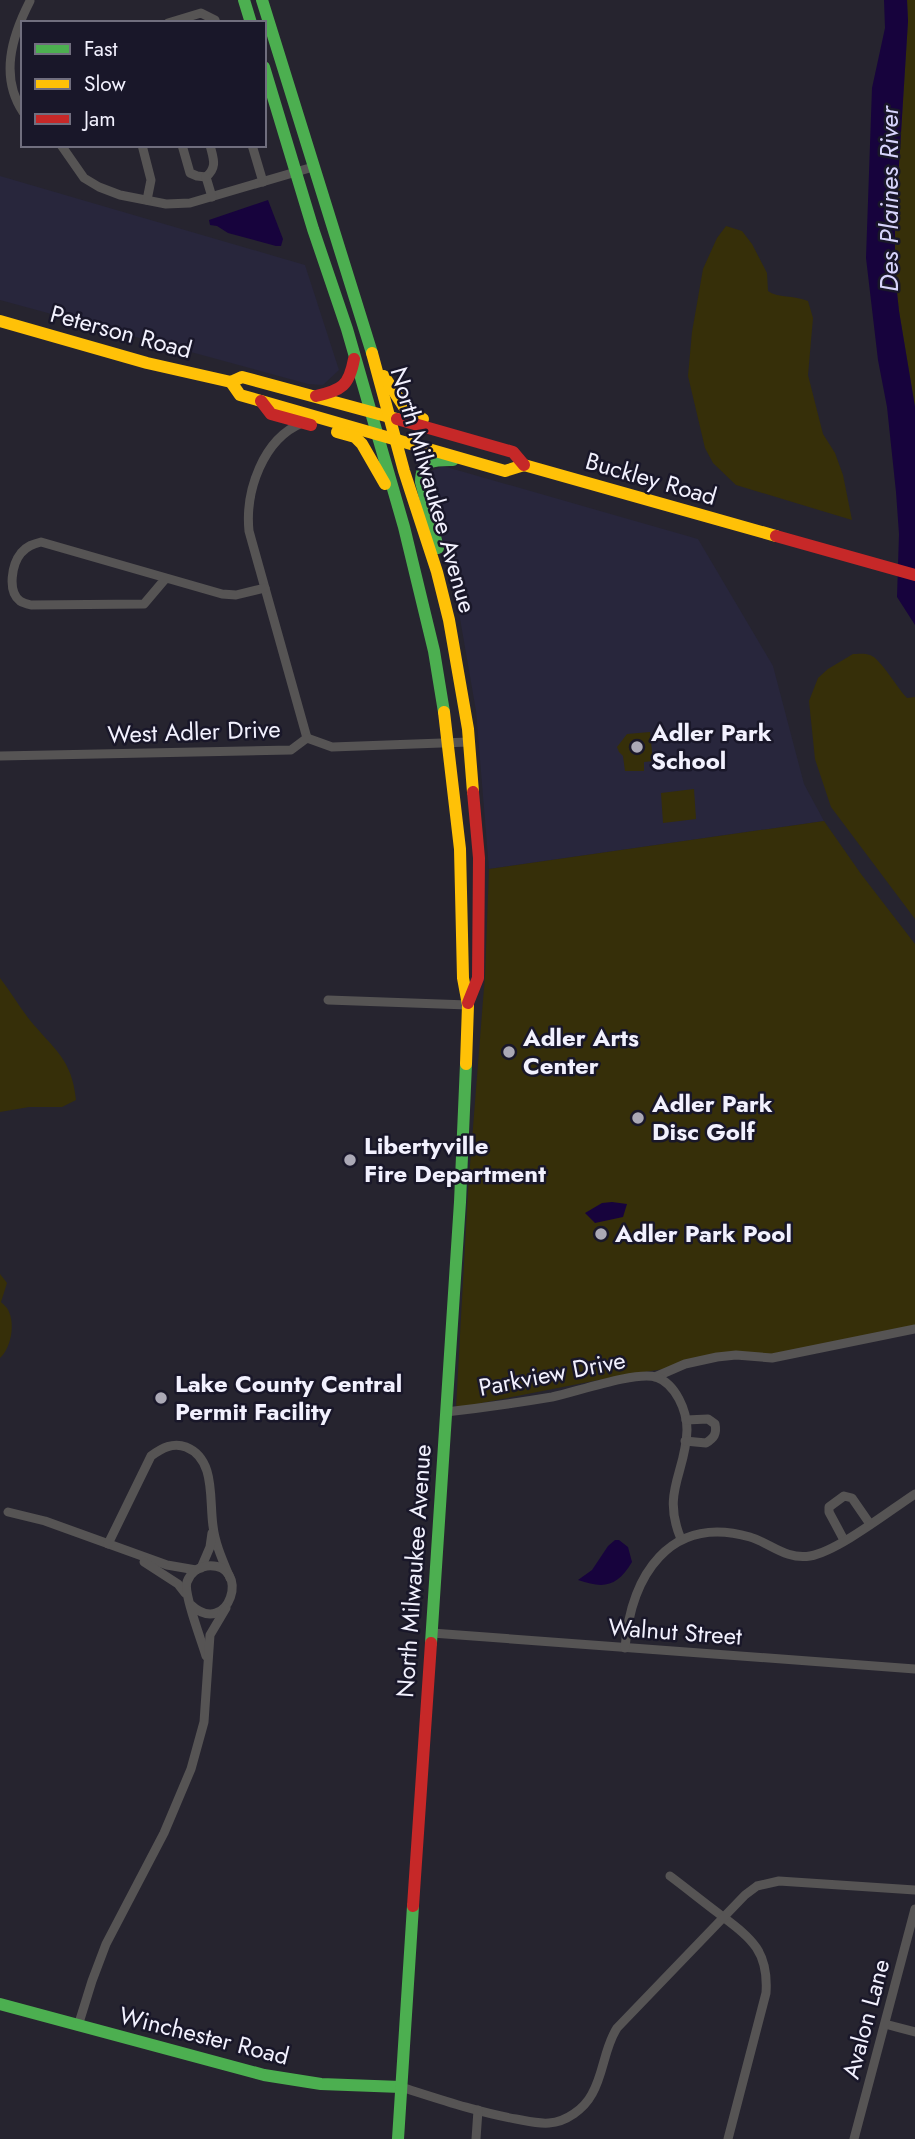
<svg xmlns="http://www.w3.org/2000/svg" width="915" height="2139" font-family="Jost,sans-serif">
  <style>
    .built { fill: #28263c }
    .green { fill: #362f09 }
    .water { fill: #17033d }
    .lines { fill: none; stroke-linecap: round; stroke-linejoin: round }
    .street { stroke: #565454; stroke-width: 9 }
    .fast { stroke: #4caf50; stroke-width: 12 }
    .slow { stroke: #ffc107; stroke-width: 12 }
    .jam { stroke: #c62828; stroke-width: 12 }
    .poi-dot { fill: #aba9b6; stroke: #191729; stroke-width: 2.5 }
    .labels { text-anchor: middle; stroke-width: 5; stroke-linejoin: round; paint-order: stroke }
    .street-label { font-size: 24px; fill: #f2f1fe; stroke: #191729 }
    .poi-label { font-size: 24px; font-weight: bold; fill: #f2f1fe; stroke: #191729; text-anchor: start }
    .water-label { font-size: 26px; font-style: italic; fill: #d7d4fc; stroke: #191729 }
  </style>
  <rect width="100%" height="100%" fill="#26242f"/>
  <!-- built -->
  <g class="built">
    <path d="M 0,176 L 305,265 L 339,370 L 323,385 L 308,384 L 0,300 Z"/>
    <path d="M 443,466 L 698,539 L 773,666 L 804,784 L 824,821 L 489,869 L 476,711 L 453,578 L 426,483 L 429,472 Z"/>
  </g>
  <!-- green -->
  <g class="green">
    <path d="M 907,0 L 915,0 L 915,407 L 899,311 L 895,274 L 895,228 L 908,21 Z"/>
    <path d="M 726,226 L 742,231 L 752,244 L 767,273 L 768,291 C 777,298 794,295 808,301 L 813,318 L 808,375 L 823,434 L 835,453 L 843,475 L 852,520 L 736,485 L 713,463 L 705,448 L 688,376 L 692,332 L 703,269 L 717,238 Z"/>
    <path d="M 853,654 C 857,654 865,653 870,655 C 880,658 898,689 907,698 L 915,697 L 915,919 L 831,807 L 815,759 L 809,701 L 818,678 L 828,669 Z"/>
    <path d="M 650,732 L 653,761 L 644,762 L 644,771 L 625,771 L 623,756 L 619,752 L 617,747 L 627,734 Z"/>
    <path d="M 694,789 L 696,819 L 663,823 L 661,793 Z"/>
    <path d="M 824,821 L 861,874 L 915,944 L 915,1327 L 772,1356 L 739,1352 L 664,1369 L 624,1375 L 456,1408 L 468,1191 L 485,975 L 489,869 Z"/>
    <path d="M 0,978 C 10,991 19,1006 29,1019 C 53,1049 72,1058 76,1100 L 62,1107 L 29,1107 L 0,1112 Z"/>
    <path d="M 0,1274 L 7,1283 L 1,1302 C 4,1305 8,1308 9,1312 C 15,1325 11,1348 0,1358 Z"/>
  </g>
  <!-- water -->
  <g class="water">
    <path d="M 884,0 L 907,0 L 908,21 L 895,228 L 895,274 L 899,311 L 915,407 L 915,625 L 897,597 L 899,534 L 896,492 L 887,407 L 878,360 L 866,258 L 872,88 L 885,28 Z"/>
    <path d="M 268,200 L 283,239 L 281,246 L 276,246 L 228,233 L 217,226 L 210,225 L 209,220 Z"/>
    <path d="M 612,1202 L 627,1204 L 623,1217 L 595,1223 L 585,1213 L 602,1203 Z"/>
    <path d="M 615,1540 L 619,1540 L 628,1547 L 632,1562 C 617,1587 604,1589 578,1580 L 592,1570 L 608,1546 Z"/>
  </g>
  <g class="lines">
    <!-- street -->
    <g class="street">
      <path d="M 168,23 L 201,13 L 215,20 L 216,23"/>
      <path d="M 23,112 C 0,77 11,38 30,1"/>
      <path d="M 61,145 L 84,178 L 99,187 L 120,195 L 166,204 L 190,203 L 313,167"/>
      <path d="M 142,145 L 151,180 L 147,200"/>
      <path d="M 182,145 L 190,173 L 197,176 L 206,177"/>
      <path d="M 252,145 L 263,182"/>
      <path d="M 206,177 C 218,167 213,158 210,145"/>
      <path d="M 206,177 L 212,197"/>
      <path d="M 302,423 C 263,439 245,491 249,531 L 307,738"/>
      <path d="M 166,578 L 144,604 L 31,605 C 27,604 23,603 20,601 C 7,591 12,564 21,553 C 27,546 33,544 41,542 L 222,594 L 236,595 L 265,588"/>
      <path d="M 0,756 L 291,750 L 307,738 L 332,747 L 469,742"/>
      <path d="M 328,1000 L 468,1005"/>
      <path d="M 655,1377 L 685,1364 L 717,1357 L 736,1355 L 772,1358 L 915,1329"/>
      <path d="M 446,1412 C 481,1408 516,1403 552,1397 C 576,1392 635,1371 656,1377 C 676,1384 687,1411 687,1430 C 686,1473 661,1492 681,1539"/>
      <path d="M 685,1441 L 706,1443 C 714,1438 717,1434 715,1424 L 708,1419 L 686,1420"/>
      <path d="M 8,1512 L 45,1521 L 167,1565 L 196,1570"/>
      <path d="M 844,1540 L 829,1512 L 829,1507 L 844,1496 L 852,1498 L 870,1524"/>
      <path d="M 108,1544 L 151,1456 C 162,1448 173,1442 186,1447 C 216,1459 209,1499 213,1526 C 215,1544 223,1561 230,1578"/>
      <path d="M 144,1562 L 178,1584 L 185,1593"/>
      <path d="M 201,1568 L 210,1547 L 212,1533"/>
      <path d="M 190,1604 C 229,1641 253,1562 207,1566 C 198,1567 190,1573 187,1582 C 183,1593 202,1642 206,1656"/>
      <path d="M 432,1633 L 915,1669"/>
      <path d="M 625,1648 C 631,1576 669,1514 750,1537 C 770,1543 786,1560 810,1556 C 838,1551 889,1511 915,1494"/>
      <path d="M 670,1876 C 686,1888 702,1901 718,1913 C 749,1937 769,1949 766,1993 L 728,2139"/>
      <path d="M 885,2024 L 915,2032"/>
      <path d="M 78,2026 L 92,1981 L 106,1944 L 164,1833 L 191,1769 L 204,1722 L 210,1635 L 226,1608"/>
      <path d="M 401,2087 C 439,2099 477,2112 516,2119 C 527,2121 538,2124 549,2123 C 566,2122 584,2109 592,2094 C 604,2073 604,2048 617,2028 L 745,1895 L 757,1886 L 779,1881 L 915,1890"/>
      <path d="M 476,2139 L 478,2110"/>
      <path d="M 854,2139 L 915,1909"/>
    </g>
    <!-- fast -->
    <g class="fast">
      <path d="M 244,0 L 251,23"/>
      <path d="M 262,0 L 372,353"/>
      <path d="M 264,67 L 313,229 L 347,329 L 404,527 L 434,651 L 444,712"/>
      <path d="M 438,548 L 421,482 C 421,459 434,460 453,460"/>
      <path d="M 431,1643 L 460,1202 L 466,1064"/>
      <path d="M 0,2004 L 264,2075 L 321,2084 L 401,2087"/>
      <path d="M 398,2139 L 413,1906"/>
    </g>
    <!-- slow -->
    <g class="slow">
      <path d="M 0,321 L 147,363 L 231,382 L 242,377 L 397,419"/>
      <path d="M 372,353 L 404,471 L 437,572 L 449,620 L 468,729 L 473,792"/>
      <path d="M 384,376 L 404,407 L 423,419"/>
      <path d="M 231,382 L 240,395 L 505,471 L 524,465 L 776,536"/>
      <path d="M 337,432 L 355,437 L 362,444 L 385,484"/>
      <path d="M 444,712 L 460,849 L 463,978 L 468,1005 L 466,1064"/>
    </g>
    <!-- jam -->
    <g class="jam">
      <path d="M 316,396 C 342,390 349,386 354,359"/>
      <path d="M 261,401 L 271,414 L 311,425"/>
      <path d="M 397,419 L 513,452 L 524,465"/>
      <path d="M 776,536 L 915,575"/>
      <path d="M 468,1003 L 478,978 L 479,858 L 473,792"/>
      <path d="M 413,1906 L 431,1643"/>
    </g>
  </g>
  <!-- markers -->
  <g class="poi-dot">
    <circle cx="637" cy="747" r="7"/>
    <circle cx="509" cy="1052" r="7"/>
    <circle cx="638" cy="1118" r="7"/>
    <circle cx="350" cy="1160" r="7"/>
    <circle cx="601" cy="1234" r="7"/>
    <circle cx="161" cy="1398" r="7"/>
  </g>
  <g class="labels">
    <!-- street labels -->
    <g class="street-label">
      <text transform="translate(121 332) rotate(15)" y="8">Peterson Road</text>
      <text transform="translate(651 479) rotate(16)" y="8">Buckley Road</text>
      <text transform="translate(433 490) rotate(74)" y="8">North Milwaukee Avenue</text>
      <text transform="translate(194 732) rotate(-2)" y="8">West Adler Drive</text>
      <text transform="translate(552 1374) rotate(-11)" y="8">Parkview Drive</text>
      <text transform="translate(414 1571) rotate(-86)" y="8">North Milwaukee Avenue</text>
      <text transform="translate(675 1632) rotate(4)" y="8">Walnut Street</text>
      <text transform="translate(866 2019) rotate(-75)" y="8">Avalon Lane</text>
      <text transform="translate(204 2036) rotate(14)" y="8">Winchester Road</text>
    </g>
    <!-- poi labels -->
    <g class="poi-label">
      <text x="651" y="741">Adler Park<tspan x="651" dy="28">School</tspan></text>
      <text x="523" y="1046">Adler Arts<tspan x="523" dy="28">Center</tspan></text>
      <text x="652" y="1112">Adler Park<tspan x="652" dy="28">Disc Golf</tspan></text>
      <text x="364" y="1154">Libertyville<tspan x="364" dy="28">Fire Department</tspan></text>
      <text x="615" y="1242">Adler Park Pool</text>
      <text x="175" y="1392">Lake County Central<tspan x="175" dy="28">Permit Facility</tspan></text>
    </g>
    <!-- water labels -->
    <g class="water-label">
      <text transform="translate(889 199) rotate(-90)" y="9">Des Plaines River</text>
    </g>
  </g>
  <!-- legend -->
  <rect x="21" y="21" width="245" height="126" fill="#191729" stroke="#706e7e" stroke-width="2"/>
  <rect x="35" y="44" width="35" height="10" fill="#4caf50" stroke="#706e7e" stroke-width="2"/>
  <text x="84" y="56" font-size="21" fill="#f2f1fe">Fast</text>
  <rect x="35" y="79" width="35" height="10" fill="#ffc107" stroke="#706e7e" stroke-width="2"/>
  <text x="84" y="91" font-size="21" fill="#f2f1fe">Slow</text>
  <rect x="35" y="114" width="35" height="10" fill="#c62828" stroke="#706e7e" stroke-width="2"/>
  <text x="84" y="126" font-size="21" fill="#f2f1fe">Jam</text>
</svg>
